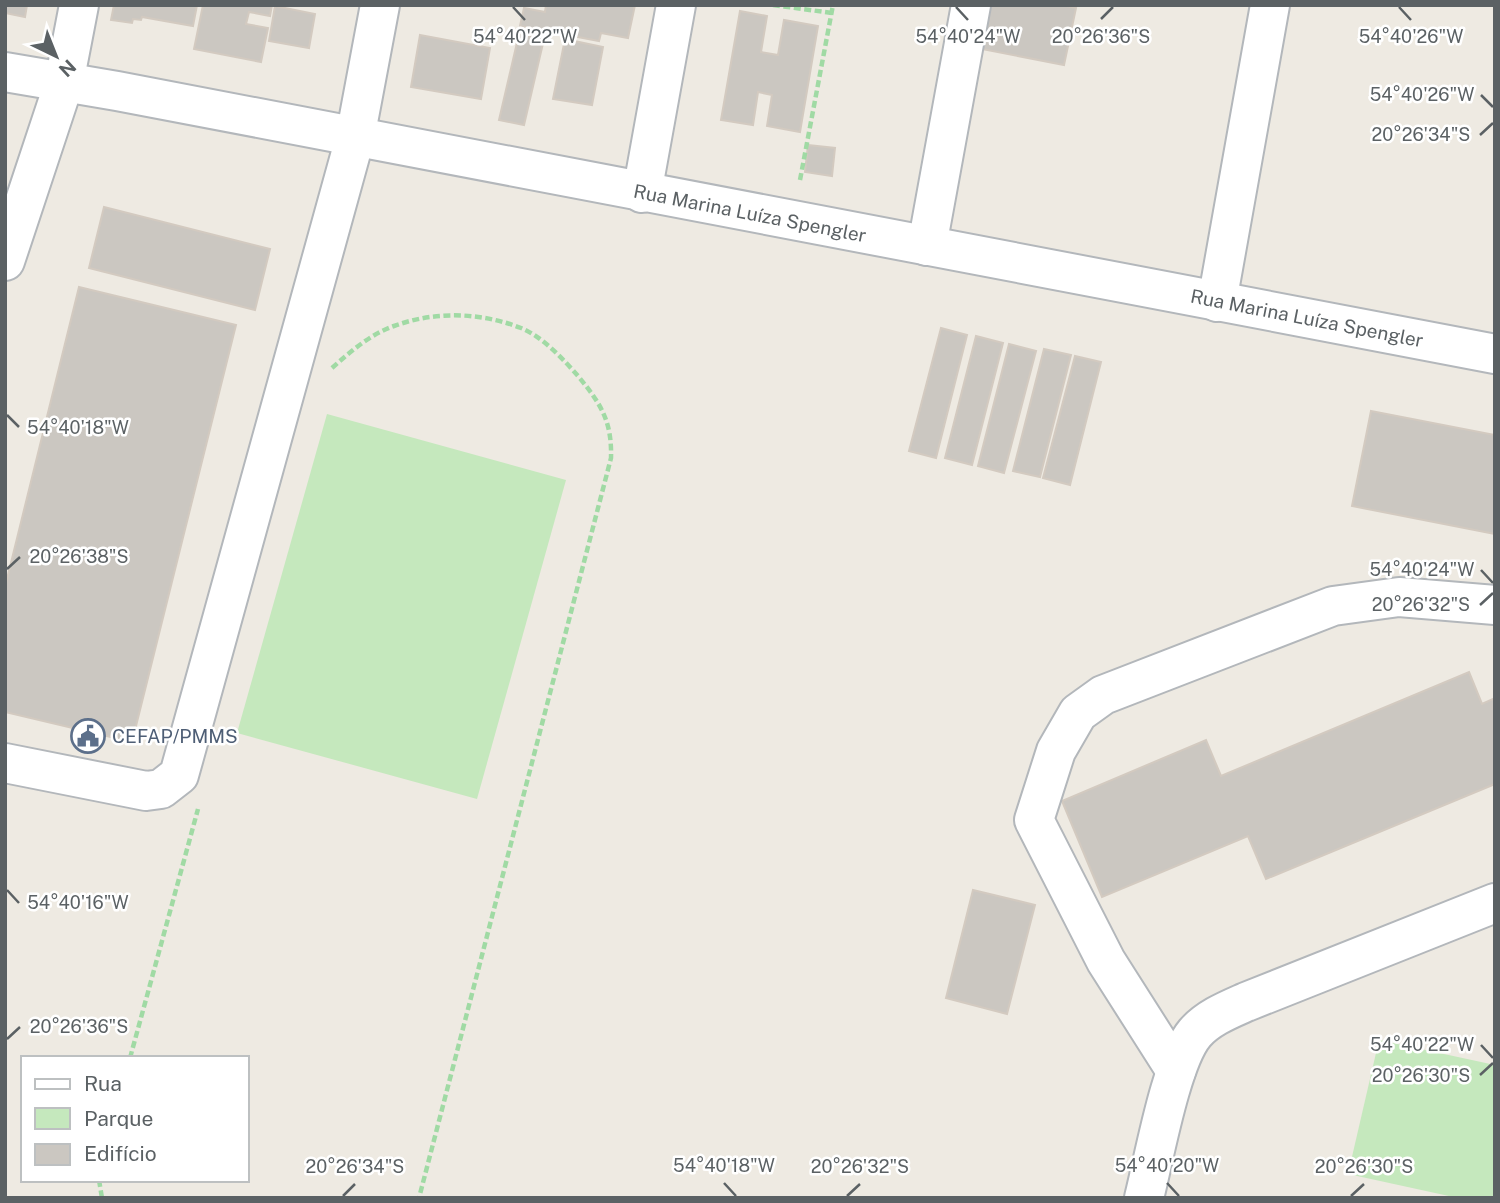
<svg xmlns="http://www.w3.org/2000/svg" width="1500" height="1203" font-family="'Public Sans',sans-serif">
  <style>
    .green { fill: #c5e8bd }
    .building { fill: #cbc7c1; stroke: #d3cac0; stroke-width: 2 }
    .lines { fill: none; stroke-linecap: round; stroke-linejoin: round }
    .minor-casing { stroke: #b3b7bb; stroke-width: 42 }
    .path { stroke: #a0daa4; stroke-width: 4.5; stroke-dasharray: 7 3.5; stroke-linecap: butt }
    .minor { stroke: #fff; stroke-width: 38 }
    .ticks { fill: none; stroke: #5b6164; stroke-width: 2.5 }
    .labels { text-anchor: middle; stroke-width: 5; stroke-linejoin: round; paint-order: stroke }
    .street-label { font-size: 19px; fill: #5b6164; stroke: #fff }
    .service-label { font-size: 19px; fill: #4e5e75; stroke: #fff; text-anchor: start }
    .ticks-label { font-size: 18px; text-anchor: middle; fill: #5b6164; stroke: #fff; stroke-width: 5; stroke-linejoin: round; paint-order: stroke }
  </style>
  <rect width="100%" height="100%" fill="#eeeae2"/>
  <!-- green -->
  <g class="green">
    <path d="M 327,414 L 566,480 L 477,799 L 237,733 Z"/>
    <path d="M 1379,1040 L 1495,1065 L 1495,1198 L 1458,1198 L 1348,1174 Z"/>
  </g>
  <!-- building -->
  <g class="building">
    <path d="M 5,5 L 27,5 L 25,17 L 5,13 Z"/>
    <path d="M 114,5 L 197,5 L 193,26 L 142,17 L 141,20 L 133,19 L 132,23 L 111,20 Z"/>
    <path d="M 203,5 L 272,5 L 270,16 L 249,12 L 246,24 L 268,28 L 261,62 L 194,49 Z"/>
    <path d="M 546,5 L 635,5 L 628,38 L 601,33 L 599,41 L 520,26 L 524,8 L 545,12 Z"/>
    <path d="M 991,5 L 1062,5 L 1076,8 L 1064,65 L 982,49 Z"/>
    <path d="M 275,6 L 315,14 L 309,48 L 269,41 Z"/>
    <path d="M 740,11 L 767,16 L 761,52 L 778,55 L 784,20 L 818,26 L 800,132 L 767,126 L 772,95 L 758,92 L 753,125 L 721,120 Z"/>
    <path d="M 519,34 L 544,39 L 524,125 L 499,120 Z"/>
    <path d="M 420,35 L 490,48 L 481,99 L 411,87 Z"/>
    <path d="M 565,39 L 603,47 L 592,105 L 553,99 Z"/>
    <path d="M 808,145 L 835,148 L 832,176 L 805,172 Z"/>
    <path d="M 104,207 L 270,249 L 255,310 L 89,268 Z"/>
    <path d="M 79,287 L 236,325 L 132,742 L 5,712 L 5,587 Z"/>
    <path d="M 941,328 L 967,335 L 936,458 L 909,451 Z"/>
    <path d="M 976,336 L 1003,343 L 972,465 L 945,458 Z"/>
    <path d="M 1009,344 L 1036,351 L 1004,473 L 978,466 Z"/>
    <path d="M 1044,349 L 1071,355 L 1040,477 L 1013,471 Z"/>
    <path d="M 1075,356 L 1101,362 L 1070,485 L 1043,478 Z"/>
    <path d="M 1371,411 L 1495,435 L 1495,534 L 1352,506 Z"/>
    <path d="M 1469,672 L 1482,704 L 1495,698 L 1495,784 L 1266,879 L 1248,836 L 1102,897 L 1062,801 L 1206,740 L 1221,776 Z"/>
    <path d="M 973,890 L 1035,905 L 1007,1014 L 946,998 Z"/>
  </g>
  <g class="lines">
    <!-- minor casing -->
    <g class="minor-casing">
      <g id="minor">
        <path d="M 5,72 L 117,91 L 1495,354"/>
        <path d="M 642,193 L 676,5"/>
        <path d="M 927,246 L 971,5"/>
        <path d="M 5,261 L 64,83 L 79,5"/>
        <path d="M 1217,302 L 1270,5"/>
        <path d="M 5,763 L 146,791 L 161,789 L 179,775 L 355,138 L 380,5"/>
        <path d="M 1176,1071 L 1106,961 L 1034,820 L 1056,751 L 1078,713 L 1103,695 L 1333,606 L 1399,597 L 1495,605"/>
        <path d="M 1144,1198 C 1154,1159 1171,1061 1195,1033 C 1208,1018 1228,1010 1246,1002 L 1495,903"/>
      </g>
    </g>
    <!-- path -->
    <g class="path">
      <path d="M 773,5 L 832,13"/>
      <path d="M 800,180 L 833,5"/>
      <path d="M 332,368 C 351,351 371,334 394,326 C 435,311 480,312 521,328 C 543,337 563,359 578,376 C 601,404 612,421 611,458 L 419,1198"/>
      <path d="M 130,1058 L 198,809"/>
      <path d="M 99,1180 L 102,1198"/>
    </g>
    <!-- minor -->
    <use href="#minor" class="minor"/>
  </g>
  <!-- ticks -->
  <path class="ticks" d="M 513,7 L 525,20M 956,7 L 968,20M 1399,7 L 1411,20M 1101,19 L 1113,7M 1481,95 L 1493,107M 1480,135 L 1493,123M 7,415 L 19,427M 7,569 L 20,557M 1481,570 L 1493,583M 1480,605 L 1493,593M 7,890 L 19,903M 7,1039 L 20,1027M 1481,1045 L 1493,1058M 1480,1075 L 1493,1063M 724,1183 L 736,1196M 1167,1183 L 1179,1196M 343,1196 L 355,1184M 847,1196 L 860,1184M 1351,1196 L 1364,1184"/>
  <!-- icons -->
  <defs>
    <g id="civic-ring" transform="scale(1.75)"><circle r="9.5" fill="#fff" stroke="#5c6f8a" stroke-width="1.5"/><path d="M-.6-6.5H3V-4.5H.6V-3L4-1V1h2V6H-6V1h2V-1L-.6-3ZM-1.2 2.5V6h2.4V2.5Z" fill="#5c6f8a"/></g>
  </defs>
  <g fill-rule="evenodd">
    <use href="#civic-ring" x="88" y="736"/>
  </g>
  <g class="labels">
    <!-- street labels -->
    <g class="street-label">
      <text transform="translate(750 213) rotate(11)" y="7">Rua Marina Luíza Spengler</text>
      <text transform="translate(1307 318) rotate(11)" y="7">Rua Marina Luíza Spengler</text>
    </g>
    <!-- service labels -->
    <g class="service-label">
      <text x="112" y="743">CEFAP/PMMS</text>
    </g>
  </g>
  <g class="ticks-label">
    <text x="1101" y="43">20°26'36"S</text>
    <text x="525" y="43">54°40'22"W</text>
    <text x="968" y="43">54°40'24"W</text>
    <text x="1411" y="43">54°40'26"W</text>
    <text x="1422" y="101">54°40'26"W</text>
    <text x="1421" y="141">20°26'34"S</text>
    <text x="78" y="434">54°40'18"W</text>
    <text x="79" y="563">20°26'38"S</text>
    <text x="1422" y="576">54°40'24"W</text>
    <text x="1421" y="611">20°26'32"S</text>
    <text x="78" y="909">54°40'16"W</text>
    <text x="79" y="1033">20°26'36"S</text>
    <text x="1422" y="1051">54°40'22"W</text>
    <text x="1421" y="1082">20°26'30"S</text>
    <text x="724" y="1172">54°40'18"W</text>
    <text x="1167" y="1172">54°40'20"W</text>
    <text x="355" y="1173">20°26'34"S</text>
    <text x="860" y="1173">20°26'32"S</text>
    <text x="1364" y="1173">20°26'30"S</text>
  </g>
  <!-- border -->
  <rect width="1500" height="1203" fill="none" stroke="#5b6164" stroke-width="14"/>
  <!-- legend -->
  <rect x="21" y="1056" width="228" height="126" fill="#ffffff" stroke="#bdc0c1" stroke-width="2"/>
  <rect x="35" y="1079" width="35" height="10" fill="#ffffff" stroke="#bdc0c1" stroke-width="2"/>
  <text x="84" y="1091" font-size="21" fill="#5b6164">Rua</text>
  <rect x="35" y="1108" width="35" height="21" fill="#c5e8bd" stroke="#bdc0c1" stroke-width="2"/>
  <text x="84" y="1126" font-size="21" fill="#5b6164">Parque</text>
  <rect x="35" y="1144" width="35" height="21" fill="#cbc7c1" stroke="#bdc0c1" stroke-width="2"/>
  <text x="84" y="1161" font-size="21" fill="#5b6164">Edifício</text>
  <!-- north arrow -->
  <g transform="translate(56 56) rotate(137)" stroke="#ffffff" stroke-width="5" paint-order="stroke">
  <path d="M0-5L12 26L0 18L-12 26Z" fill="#5b6164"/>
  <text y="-10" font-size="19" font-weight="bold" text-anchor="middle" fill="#5b6164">N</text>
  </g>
</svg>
